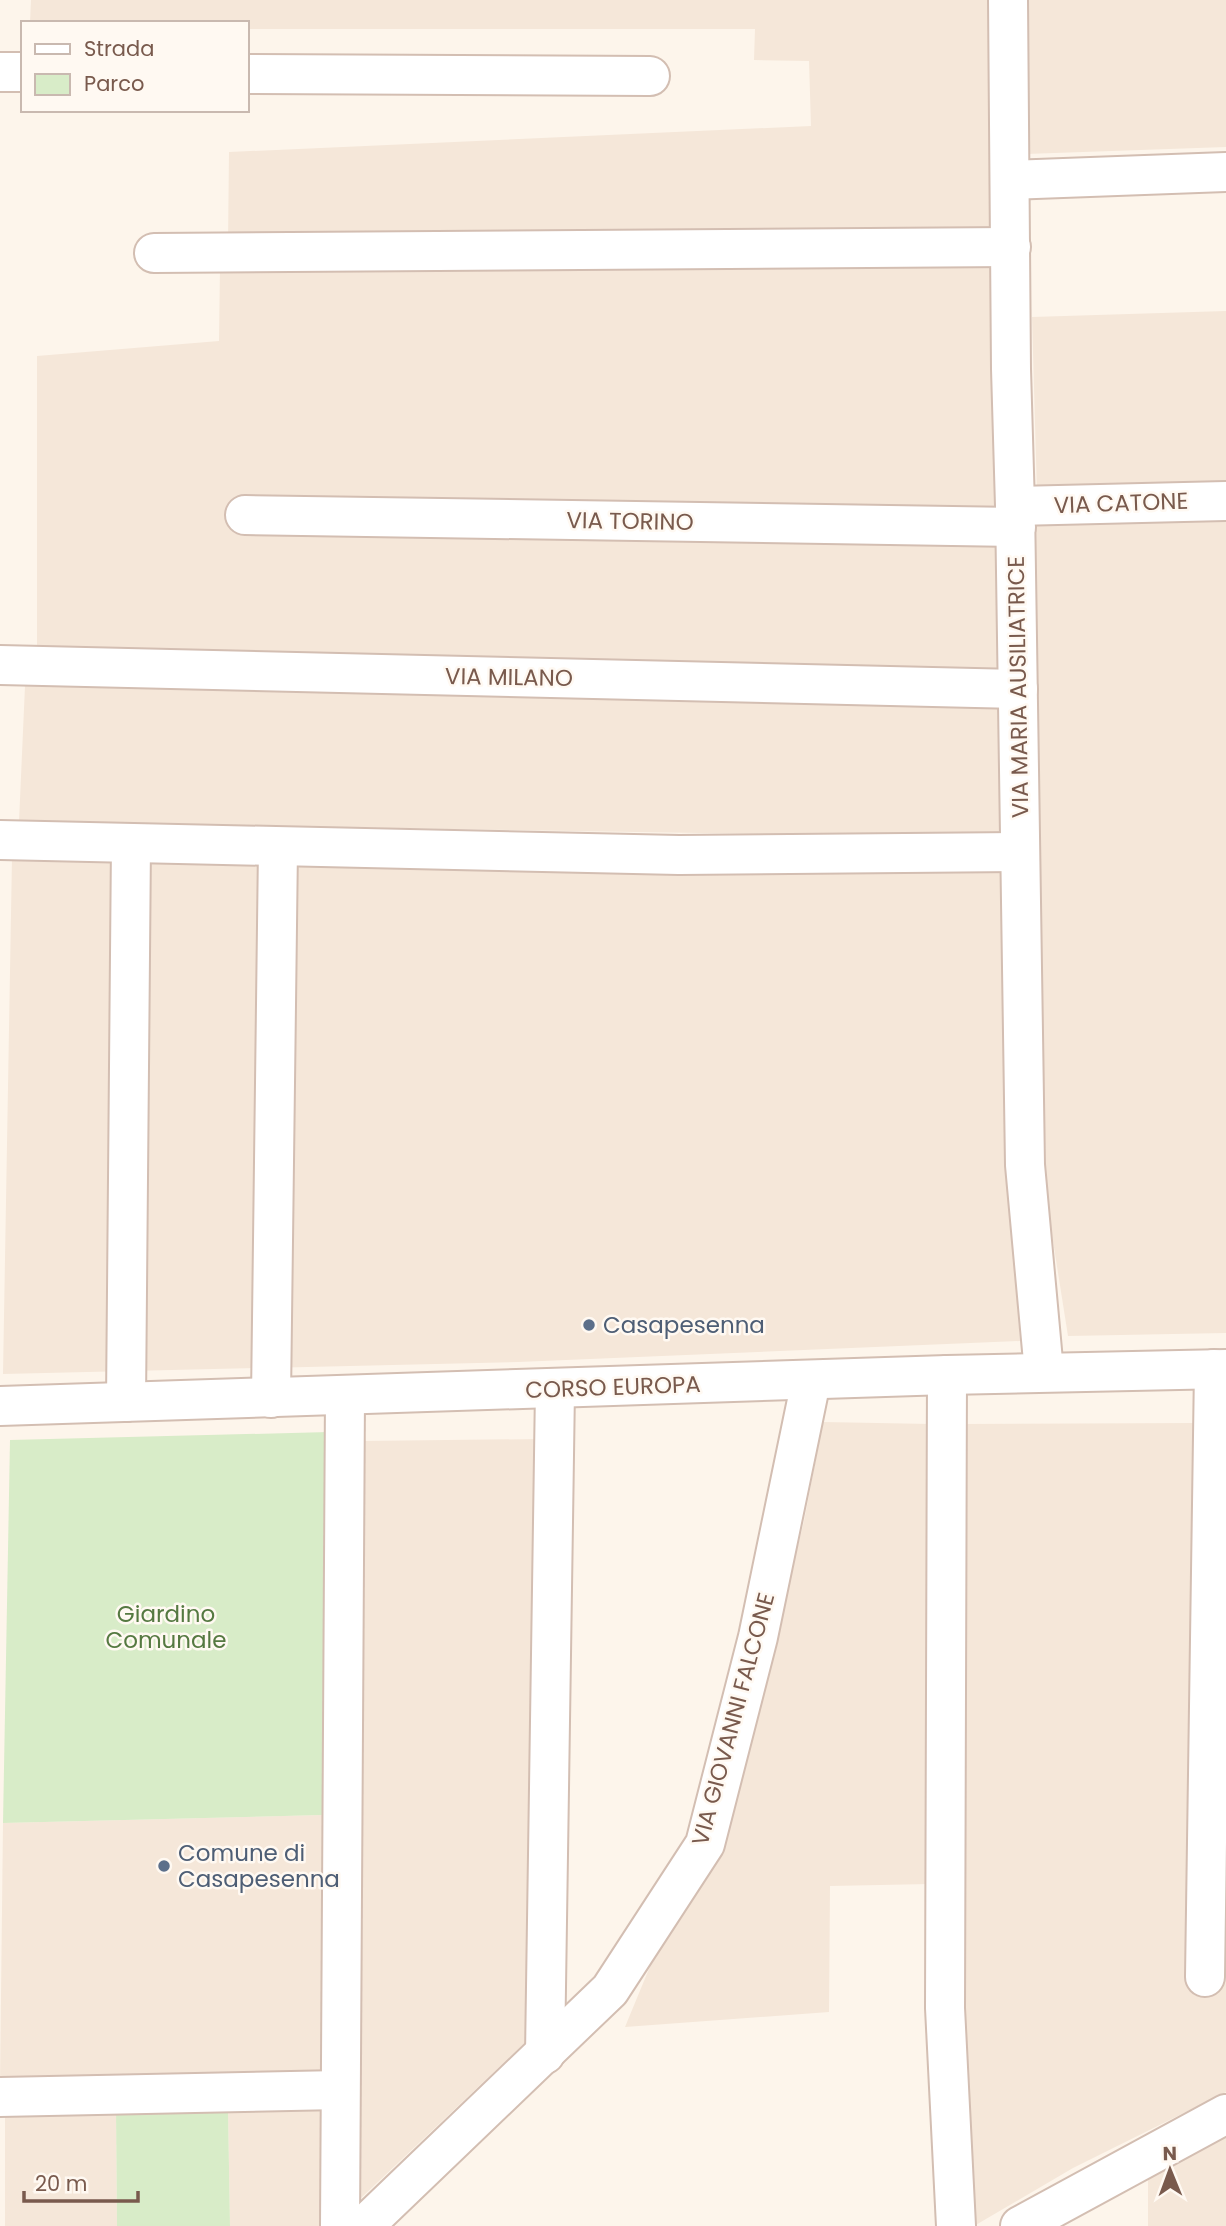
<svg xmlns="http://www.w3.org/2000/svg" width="1226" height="2226" font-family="Poppins,sans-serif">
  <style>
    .residential { fill: #f5e7d9 }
    .green { fill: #d8ecc8 }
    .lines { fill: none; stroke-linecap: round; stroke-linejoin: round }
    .minor-casing { stroke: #d3beb2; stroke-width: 42 }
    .minor { stroke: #fff; stroke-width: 38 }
    .service-dot { fill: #5c6f8a; stroke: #fff9f2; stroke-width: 2.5 }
    .labels { text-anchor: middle; stroke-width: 5; stroke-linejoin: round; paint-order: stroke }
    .street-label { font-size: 23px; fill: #795a4d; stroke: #fff9f2 }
    .service-label { font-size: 23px; fill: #4e5e75; stroke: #fff9f2; text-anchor: start }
    .park-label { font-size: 23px; fill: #557941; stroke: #fff9f2 }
  </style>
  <rect width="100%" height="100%" fill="#fdf5eb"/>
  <!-- residential -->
  <g class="residential">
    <path d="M 31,0 L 988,0 L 995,230 L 228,243 L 229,152 L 811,126 L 809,61 L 754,60 L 755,29 L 247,29 L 247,23 L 30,23 Z"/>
    <path d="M 1023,0 L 1226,0 L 1226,147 L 1026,154 Z"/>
    <path d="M 998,265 L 1006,674 L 37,651 L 37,356 L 219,341 L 220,267 Z"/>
    <path d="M 1226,311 L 1226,488 L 1037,494 L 1032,317 Z"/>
    <path d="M 1226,513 L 1226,1333 L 1068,1336 L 1047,1203 L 1028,519 Z"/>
    <path d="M 25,686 L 1005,706 L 1003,838 L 19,822 Z"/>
    <path d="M 12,857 L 1006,867 L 1005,1135 L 1020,1341 L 518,1362 L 3,1374 Z"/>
    <path d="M 823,1422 L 931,1424 L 930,1884 L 830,1886 L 829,2012 L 625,2027 L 651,1964 L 722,1845 L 748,1751 L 804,1521 Z"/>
    <path d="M 1195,1423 L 1192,1988 L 1223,1987 L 1226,1913 L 1226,2092 L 1073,2168 L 974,2226 L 962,2007 L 960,1424 Z"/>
    <path d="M 542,1439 L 532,2036 L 361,2198 L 356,2185 L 362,1441 Z"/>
    <path d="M 323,1815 L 322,2072 L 0,2084 L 3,1823 Z"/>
    <path d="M 323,2108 L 322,2226 L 230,2226 L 228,2109 Z"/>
    <path d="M 5,2109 L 116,2112 L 117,2226 L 5,2226 Z"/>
    <path d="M 1226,2131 L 1226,2226 L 1148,2226 L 1148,2168 Z"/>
  </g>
  <!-- green -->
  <g class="green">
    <path d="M 329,1432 L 323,1815 L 3,1823 L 10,1440 Z"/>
    <path d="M 228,2109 L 230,2226 L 117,2226 L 116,2112 Z"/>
  </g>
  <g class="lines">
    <!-- minor casing -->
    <g class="minor-casing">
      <g id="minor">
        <path d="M 1008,0 L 1011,369 L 1015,506 L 1025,1165 L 1044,1372"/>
        <path d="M 0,72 L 23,72"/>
        <path d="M 247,74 L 650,76"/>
        <path d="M 1010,180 L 1226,172"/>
        <path d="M 154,253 L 1011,247"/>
        <path d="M 1015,506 L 1226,501"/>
        <path d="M 245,515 L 1016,527"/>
        <path d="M 0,665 L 1018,689"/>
        <path d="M 0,840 L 679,855 L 1020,852"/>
        <path d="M 947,1375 L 945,2008 L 956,2226"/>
        <path d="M 271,1398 L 278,847"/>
        <path d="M 126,1402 L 131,843"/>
        <path d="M 0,1406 L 947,1375 L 1226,1369"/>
        <path d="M 1205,1977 L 1214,1369"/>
        <path d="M 545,2054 L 555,1389"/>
        <path d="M 0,2097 L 340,2090"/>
        <path d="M 340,2226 L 345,1396"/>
        <path d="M 364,2226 L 610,1990 L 705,1844 L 758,1637 L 811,1381"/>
        <path d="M 1020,2226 L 1226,2114"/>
      </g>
    </g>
    <!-- minor -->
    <use href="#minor" class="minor"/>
  </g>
  <!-- markers -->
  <g class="service-dot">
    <circle cx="589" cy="1325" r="7"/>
    <circle cx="164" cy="1866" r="7"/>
  </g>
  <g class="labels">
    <!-- street labels -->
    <g class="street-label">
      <text transform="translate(1121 503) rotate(-2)" y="8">VIA CATONE</text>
      <text transform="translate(630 521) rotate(1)" y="8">VIA TORINO</text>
      <text transform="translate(509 677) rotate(1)" y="8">VIA MILANO</text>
      <text transform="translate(1018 687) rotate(-91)" y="8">VIA MARIA AUSILIATRICE</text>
      <text transform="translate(613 1387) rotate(-2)" y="8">CORSO EUROPA</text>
      <text transform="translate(733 1719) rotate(-75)" y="8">VIA GIOVANNI FALCONE</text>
    </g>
    <!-- service labels -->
    <g class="service-label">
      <text x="603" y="1333">Casapesenna</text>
      <text x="178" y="1861">Comune di<tspan x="178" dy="26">Casapesenna</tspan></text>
    </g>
    <!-- park labels -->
    <g class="park-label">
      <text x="166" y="1622">Giardino<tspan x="166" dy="26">Comunale</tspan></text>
    </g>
  </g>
  <!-- legend -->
  <rect x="21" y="21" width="228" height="91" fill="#fff9f2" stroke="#c9b9b0" stroke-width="2"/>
  <rect x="35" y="44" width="35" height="10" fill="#ffffff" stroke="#c9b9b0" stroke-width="2"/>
  <text x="84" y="56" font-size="21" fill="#795a4d">Strada</text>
  <rect x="35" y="74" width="35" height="21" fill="#d8ecc8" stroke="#c9b9b0" stroke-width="2"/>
  <text x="84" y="91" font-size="21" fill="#795a4d">Parco</text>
  <!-- north arrow -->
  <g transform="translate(1170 2170) rotate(359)" stroke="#fff9f2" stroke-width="5" paint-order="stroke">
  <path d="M0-5L12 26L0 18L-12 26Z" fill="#795a4d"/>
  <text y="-10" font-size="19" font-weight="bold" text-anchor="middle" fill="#795a4d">N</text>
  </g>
  <!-- scale -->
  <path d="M24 2191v10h114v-10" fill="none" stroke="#795a4d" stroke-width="3.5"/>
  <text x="35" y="2191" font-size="21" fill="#795a4d" stroke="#fff9f2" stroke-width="5" paint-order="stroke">20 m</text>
</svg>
